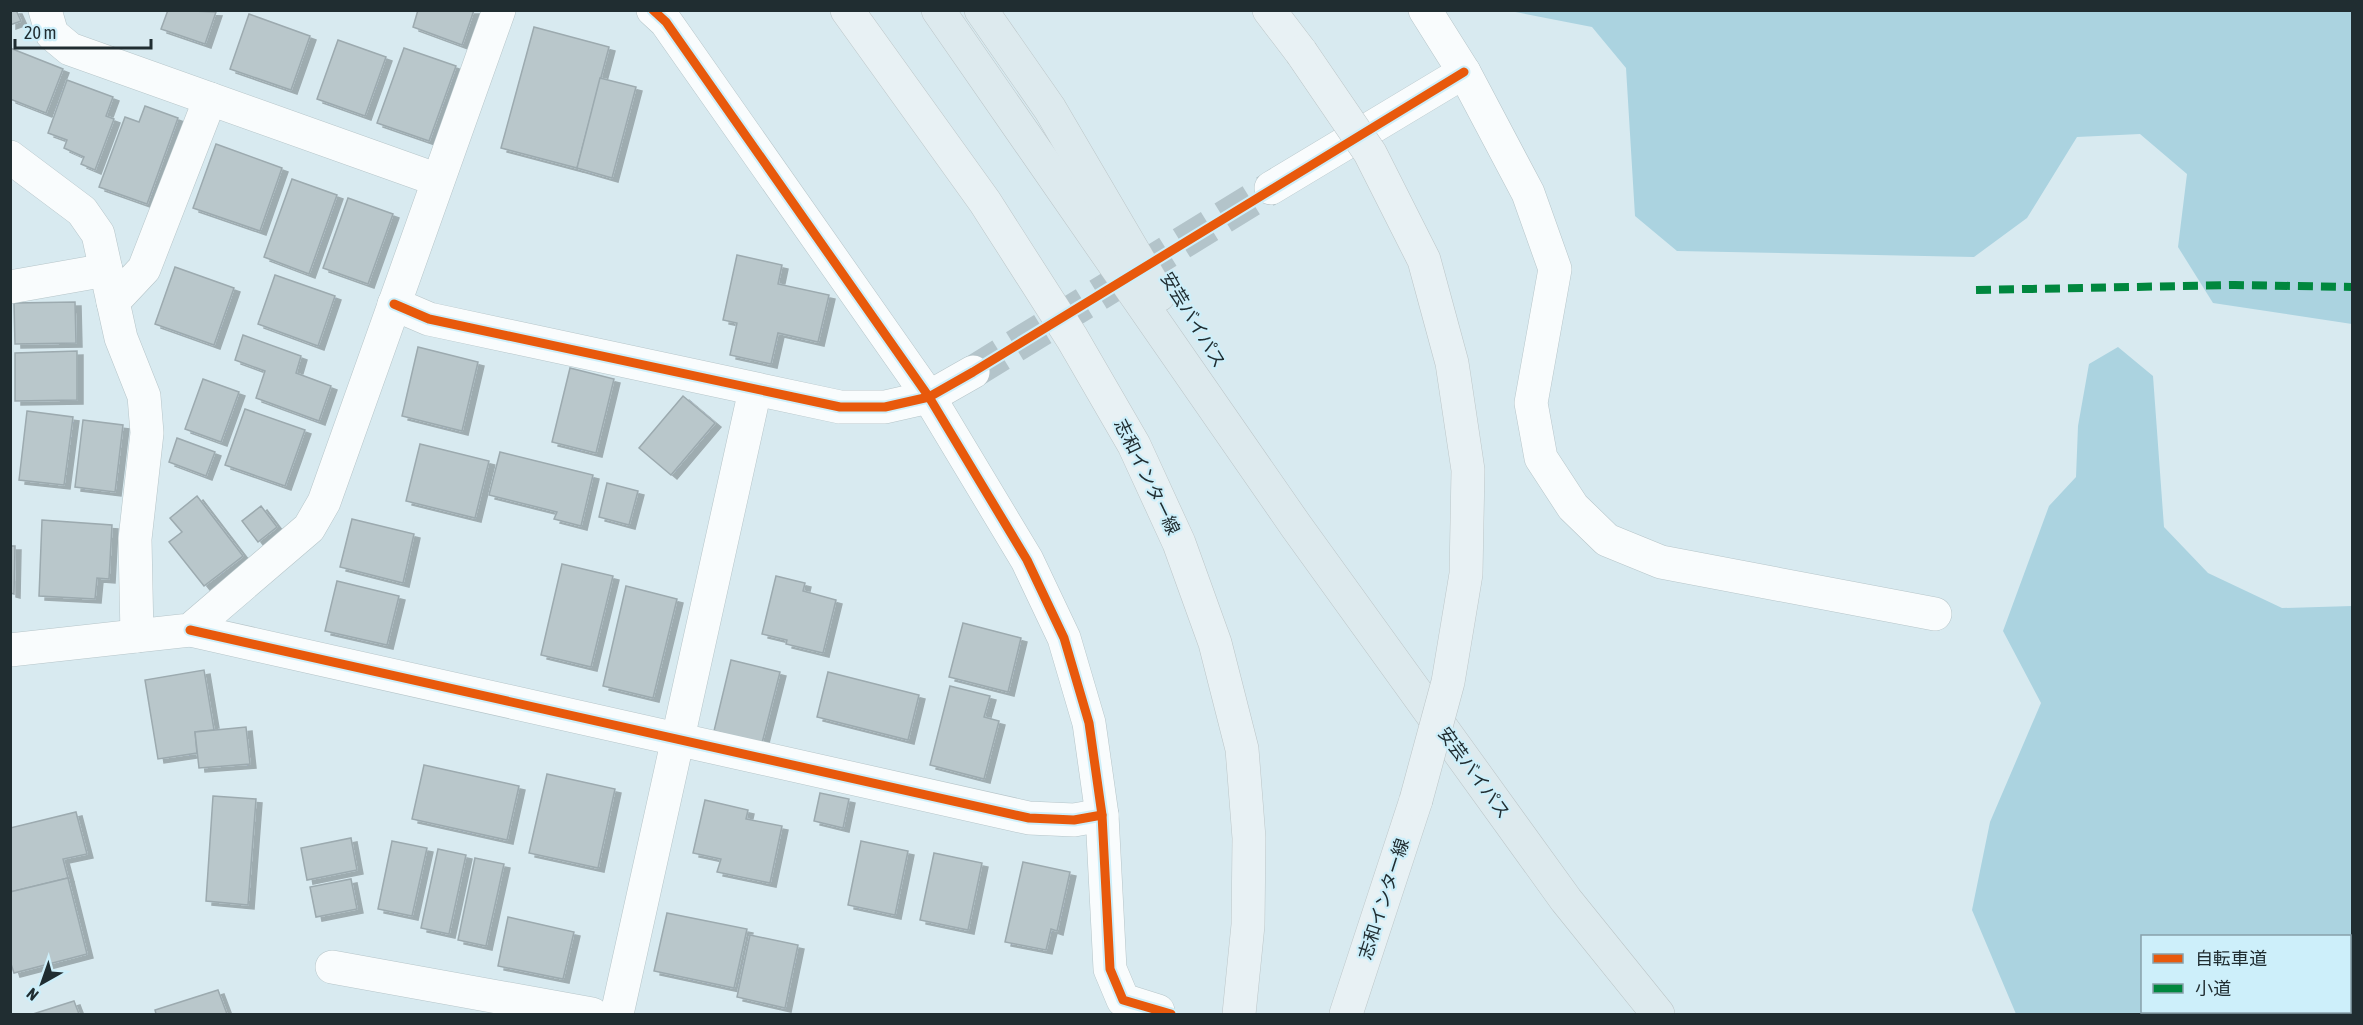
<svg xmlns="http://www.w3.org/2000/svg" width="2363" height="1025" font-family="'Asap Condensed','Noto Sans JP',sans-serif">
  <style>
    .green { fill: #abd3e0; fill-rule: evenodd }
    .building { fill: #b9c7cb; stroke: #9caaaf; stroke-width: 1.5; filter: url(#shadow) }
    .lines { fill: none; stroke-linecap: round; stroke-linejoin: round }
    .minor-tunnel { stroke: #b3c4ca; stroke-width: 33; stroke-dasharray: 33 16; stroke-linecap: butt }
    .minor-casing { stroke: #b6c5c9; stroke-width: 34 }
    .major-casing { stroke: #bcc6c8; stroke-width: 34 }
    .highway-casing { stroke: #bcc6c8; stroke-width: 34 }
    .minor { stroke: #f9fcfd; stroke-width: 33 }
    .major { stroke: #e8f1f4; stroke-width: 33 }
    .highway { stroke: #ddeaee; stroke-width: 33 }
    .major-bridge-casing { stroke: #bcc6c8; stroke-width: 34; stroke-linecap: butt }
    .major-bridge { stroke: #e8f1f4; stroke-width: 33 }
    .quiet { stroke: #00873e; stroke-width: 8; stroke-dasharray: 15 8; stroke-linecap: butt }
    .cycleway-casing { stroke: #cdeffa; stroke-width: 13 }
    .cycleway { stroke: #e8590c; stroke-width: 9 }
    .labels { text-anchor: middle; stroke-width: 4.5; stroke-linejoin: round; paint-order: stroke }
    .street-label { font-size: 18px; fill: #202d31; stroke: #cdeffa }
  </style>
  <defs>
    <filter id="shadow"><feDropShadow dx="6" dy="4" stdDeviation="0" flood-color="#0004"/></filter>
  </defs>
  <rect width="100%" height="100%" fill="#d8eaf0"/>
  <!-- green -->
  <g class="green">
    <path d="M 1510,11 L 2352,11 L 2352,324 L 2213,303 L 2178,247 L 2187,174 L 2140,134 L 2077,137 L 2027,218 L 1974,257 L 1677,251 L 1635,216 L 1626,68 L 1592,27 Z"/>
    <path d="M 2118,347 L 2153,376 L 2164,527 L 2208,573 L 2282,608 L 2352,606 L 2352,1014 L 2016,1014 L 1972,910 L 1990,822 L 2041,703 L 2003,631 L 2049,506 L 2076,477 L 2078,426 L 2089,364 ZM 2142,936 L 2350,936 L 2350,1012 L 2142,1012 Z"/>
  </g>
  <!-- building -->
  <g class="building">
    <path d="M 10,10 L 16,10 L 21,21 L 10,25 Z"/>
    <path d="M 168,10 L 216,12 L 205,44 L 161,29 Z"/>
    <path d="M 418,10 L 474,10 L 462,45 L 413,27 Z"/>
    <path d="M 249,14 L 310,36 L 291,90 L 230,69 Z"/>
    <path d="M 534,27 L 609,47 L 577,168 L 501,148 Z"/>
    <path d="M 338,40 L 386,57 L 365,116 L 317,99 Z"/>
    <path d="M 10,48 L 63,69 L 46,113 L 10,99 Z"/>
    <path d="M 404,48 L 456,66 L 429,141 L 377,123 Z"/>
    <path d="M 600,78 L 636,87 L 612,178 L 577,168 Z"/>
    <path d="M 67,80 L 113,97 L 106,116 L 114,119 L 95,170 L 81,164 L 84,157 L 64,148 L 67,140 L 48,133 Z"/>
    <path d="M 145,106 L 178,118 L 147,204 L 99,187 L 125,117 L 139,122 Z"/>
    <path d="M 216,144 L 282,168 L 260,231 L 193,208 Z"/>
    <path d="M 292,179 L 337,195 L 309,274 L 264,257 Z"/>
    <path d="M 348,198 L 393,214 L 368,284 L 323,268 Z"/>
    <path d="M 737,255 L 782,265 L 778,284 L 829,295 L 818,342 L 778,333 L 771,364 L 730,355 L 737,323 L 723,320 Z"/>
    <path d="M 175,267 L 234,288 L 214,345 L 155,324 Z"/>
    <path d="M 275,275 L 335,296 L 318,346 L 258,324 Z"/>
    <path d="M 75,302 L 76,343 L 15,344 L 14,303 Z"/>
    <path d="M 243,335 L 301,356 L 296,373 L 331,386 L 319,421 L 256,398 L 265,371 L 235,360 Z"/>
    <path d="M 418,347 L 478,362 L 462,431 L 402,416 Z"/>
    <path d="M 77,351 L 77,400 L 15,401 L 15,353 Z"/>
    <path d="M 570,368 L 614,379 L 596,453 L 552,442 Z"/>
    <path d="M 203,379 L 239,392 L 221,442 L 185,429 Z"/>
    <path d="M 683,396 L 715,423 L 671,475 L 639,448 Z"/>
    <path d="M 245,409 L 305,430 L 285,486 L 225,465 Z"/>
    <path d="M 27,411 L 73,417 L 64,485 L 19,480 Z"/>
    <path d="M 83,420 L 123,425 L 115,492 L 75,487 Z"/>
    <path d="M 177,438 L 215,452 L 206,476 L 169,462 Z"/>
    <path d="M 420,444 L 489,461 L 475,518 L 406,501 Z"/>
    <path d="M 500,452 L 593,475 L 581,526 L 554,519 L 557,512 L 489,495 Z"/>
    <path d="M 607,483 L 638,491 L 629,525 L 599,517 Z"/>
    <path d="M 197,496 L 243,556 L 204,586 L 169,542 L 182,532 L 170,518 Z"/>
    <path d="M 261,506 L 277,527 L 258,542 L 242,521 Z"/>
    <path d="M 352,519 L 414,534 L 403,583 L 340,567 Z"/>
    <path d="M 42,520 L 112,525 L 109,579 L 97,578 L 95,599 L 39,596 Z"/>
    <path d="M 10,546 L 15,546 L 14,594 L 10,593 Z"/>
    <path d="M 562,564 L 613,576 L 591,667 L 541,655 Z"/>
    <path d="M 776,576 L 805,583 L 803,591 L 836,600 L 823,653 L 786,644 L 787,640 L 762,634 Z"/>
    <path d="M 337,581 L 399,596 L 387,645 L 325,631 Z"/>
    <path d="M 626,586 L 677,599 L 653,698 L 603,686 Z"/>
    <path d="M 963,623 L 1021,638 L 1008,692 L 949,677 Z"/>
    <path d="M 731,660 L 780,672 L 762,743 L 714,731 Z"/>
    <path d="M 204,670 L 214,730 L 195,732 L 197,753 L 158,759 L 145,680 Z"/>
    <path d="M 828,672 L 919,695 L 908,740 L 817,717 Z"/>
    <path d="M 950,686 L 990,696 L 984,717 L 999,721 L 984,779 L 930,765 Z"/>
    <path d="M 246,727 L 250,764 L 199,768 L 195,732 Z"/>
    <path d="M 424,765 L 519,786 L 507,840 L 412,819 Z"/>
    <path d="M 547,774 L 615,789 L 598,868 L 529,853 Z"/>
    <path d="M 820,793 L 849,799 L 843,828 L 814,821 Z"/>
    <path d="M 213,796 L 256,799 L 248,905 L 206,901 Z"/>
    <path d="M 705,800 L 748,810 L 746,819 L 782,826 L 770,883 L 717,872 L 721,859 L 693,853 Z"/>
    <path d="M 76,812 L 87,854 L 63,859 L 68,878 L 10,892 L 10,828 Z"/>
    <path d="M 351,838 L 357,870 L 307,880 L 301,848 Z"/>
    <path d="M 392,841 L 427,848 L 412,916 L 378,909 Z"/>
    <path d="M 861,841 L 908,851 L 895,915 L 848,905 Z"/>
    <path d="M 438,849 L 466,855 L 449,934 L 421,928 Z"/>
    <path d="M 934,853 L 982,863 L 968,930 L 920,920 Z"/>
    <path d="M 475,858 L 504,864 L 486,946 L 458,940 Z"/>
    <path d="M 1023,862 L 1070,872 L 1057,931 L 1051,929 L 1046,950 L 1005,942 Z"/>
    <path d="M 68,878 L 87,954 L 14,973 L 10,961 L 10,892 Z"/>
    <path d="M 351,879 L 357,909 L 316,917 L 310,887 Z"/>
    <path d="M 667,913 L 747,929 L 734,988 L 654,971 Z"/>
    <path d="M 508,917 L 574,932 L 563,979 L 498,966 Z"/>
    <path d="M 750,935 L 798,945 L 785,1008 L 737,997 Z"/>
    <path d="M 218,990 L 227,1014 L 156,1014 L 155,1010 Z"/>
    <path d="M 74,1001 L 79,1014 L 33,1014 Z"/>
  </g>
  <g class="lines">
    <!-- minor-tunnel -->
    <path class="minor-tunnel" d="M 973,372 L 1271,188"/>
    <!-- minor casing -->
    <g class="minor-casing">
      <g id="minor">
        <path d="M 45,10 L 52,34 L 70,49 L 438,180"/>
        <path d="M 653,10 L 666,22 L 929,397 L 1027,560 L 1064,638 L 1089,723 L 1102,815 L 1110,969 L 1123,1000 L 1158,1011"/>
        <path d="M 1425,10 L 1464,72 L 1528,193 L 1555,269 L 1531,403 L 1541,458 L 1573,507 L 1607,540 L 1661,562 L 1935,614"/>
        <path d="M 10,157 L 82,211 L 98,234 L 121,338 L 144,396 L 147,433 L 135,539 L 137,636"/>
        <path d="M 1271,188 L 1464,72"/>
        <path d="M 10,287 L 106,270"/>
        <path d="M 113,302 L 144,269 L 210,99"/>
        <path d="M 394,304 L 429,319 L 840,407 L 885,407 L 929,397 L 973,372"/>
        <path d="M 190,630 L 1029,818 L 1074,820 L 1102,815"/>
        <path d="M 10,650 L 190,630 L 309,528 L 324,502 L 499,10"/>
        <path d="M 332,967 L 592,1014"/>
        <path d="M 617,1014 L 755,390"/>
      </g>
    </g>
    <!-- major casing -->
    <g class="major-casing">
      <g id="major">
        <path d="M 847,10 L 985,202 L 1072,338 L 1134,445 L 1179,543 L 1215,643 L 1242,749 L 1249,838 L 1248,925 L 1239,1014"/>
        <path d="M 1269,10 L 1301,52"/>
        <path d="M 1346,1014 L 1416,800"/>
      </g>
    </g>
    <!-- highway casing -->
    <g class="highway-casing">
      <g id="highway">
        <path d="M 938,10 L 1296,526 L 1566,900 L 1658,1014"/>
        <path d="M 981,10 L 1050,109 L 1159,295"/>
      </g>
    </g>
    <!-- minor -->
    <use href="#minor" class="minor"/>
    <!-- major -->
    <use href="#major" class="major"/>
    <!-- highway -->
    <use href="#highway" class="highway"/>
    <!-- major-bridge casing -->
    <g class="major-bridge-casing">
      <path id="major-bridge" d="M 1301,52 L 1370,153 L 1424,260 L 1452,363 L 1468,470 L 1466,574 L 1448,682 L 1416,800"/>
    </g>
    <!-- major-bridge -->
    <use href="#major-bridge" class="major-bridge"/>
    <!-- quiet -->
    <path class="quiet" d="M 1976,290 L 2235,285 L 2352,287"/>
    <!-- cycleway casing -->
    <g class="cycleway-casing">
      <g id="cycleway">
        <path d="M 653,10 L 666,22 L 929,397 L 1027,560 L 1064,638 L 1089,723 L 1102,815 L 1110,969 L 1123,1000 L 1171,1014"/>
        <path d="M 394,304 L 429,319 L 840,407 L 885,407 L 929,397 L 973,372 L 1464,72"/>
        <path d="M 190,630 L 1029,818 L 1074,820 L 1102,815"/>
      </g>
    </g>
    <!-- cycleway -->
    <use href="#cycleway" class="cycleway"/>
  </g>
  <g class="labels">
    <!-- street labels -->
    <g class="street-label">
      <text transform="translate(1193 320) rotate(59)" y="6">安芸バイパス</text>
      <text transform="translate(1147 477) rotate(64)" y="6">志和インター線</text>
      <text transform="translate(1474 773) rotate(54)" y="6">安芸バイパス</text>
      <text transform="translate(1384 899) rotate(-72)" y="6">志和インター線</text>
    </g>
  </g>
  <!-- border -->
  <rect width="2363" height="1025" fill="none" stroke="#202d31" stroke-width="24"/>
  <!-- legend -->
  <rect x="2141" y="935" width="210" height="78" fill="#cdeffa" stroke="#88a1aa" stroke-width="1.5"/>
  <rect x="2153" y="954" width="30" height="9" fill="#e8590c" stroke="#88a1aa" stroke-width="1.5"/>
  <text x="2195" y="965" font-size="18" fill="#202d31">自転車道</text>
  <rect x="2153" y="984" width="30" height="9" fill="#00873e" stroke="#88a1aa" stroke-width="1.5"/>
  <text x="2195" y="995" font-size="18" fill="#202d31">小道</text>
  <!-- north arrow -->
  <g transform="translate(42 983) rotate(220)" stroke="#cdeffa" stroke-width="4.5" paint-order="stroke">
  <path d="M0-4.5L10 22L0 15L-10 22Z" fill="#202d31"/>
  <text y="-9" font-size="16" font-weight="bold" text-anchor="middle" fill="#202d31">N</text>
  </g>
  <!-- scale -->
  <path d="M15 39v9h136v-9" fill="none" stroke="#202d31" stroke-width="3"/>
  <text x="24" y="39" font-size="18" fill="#202d31" stroke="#cdeffa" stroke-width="4.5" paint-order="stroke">20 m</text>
</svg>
